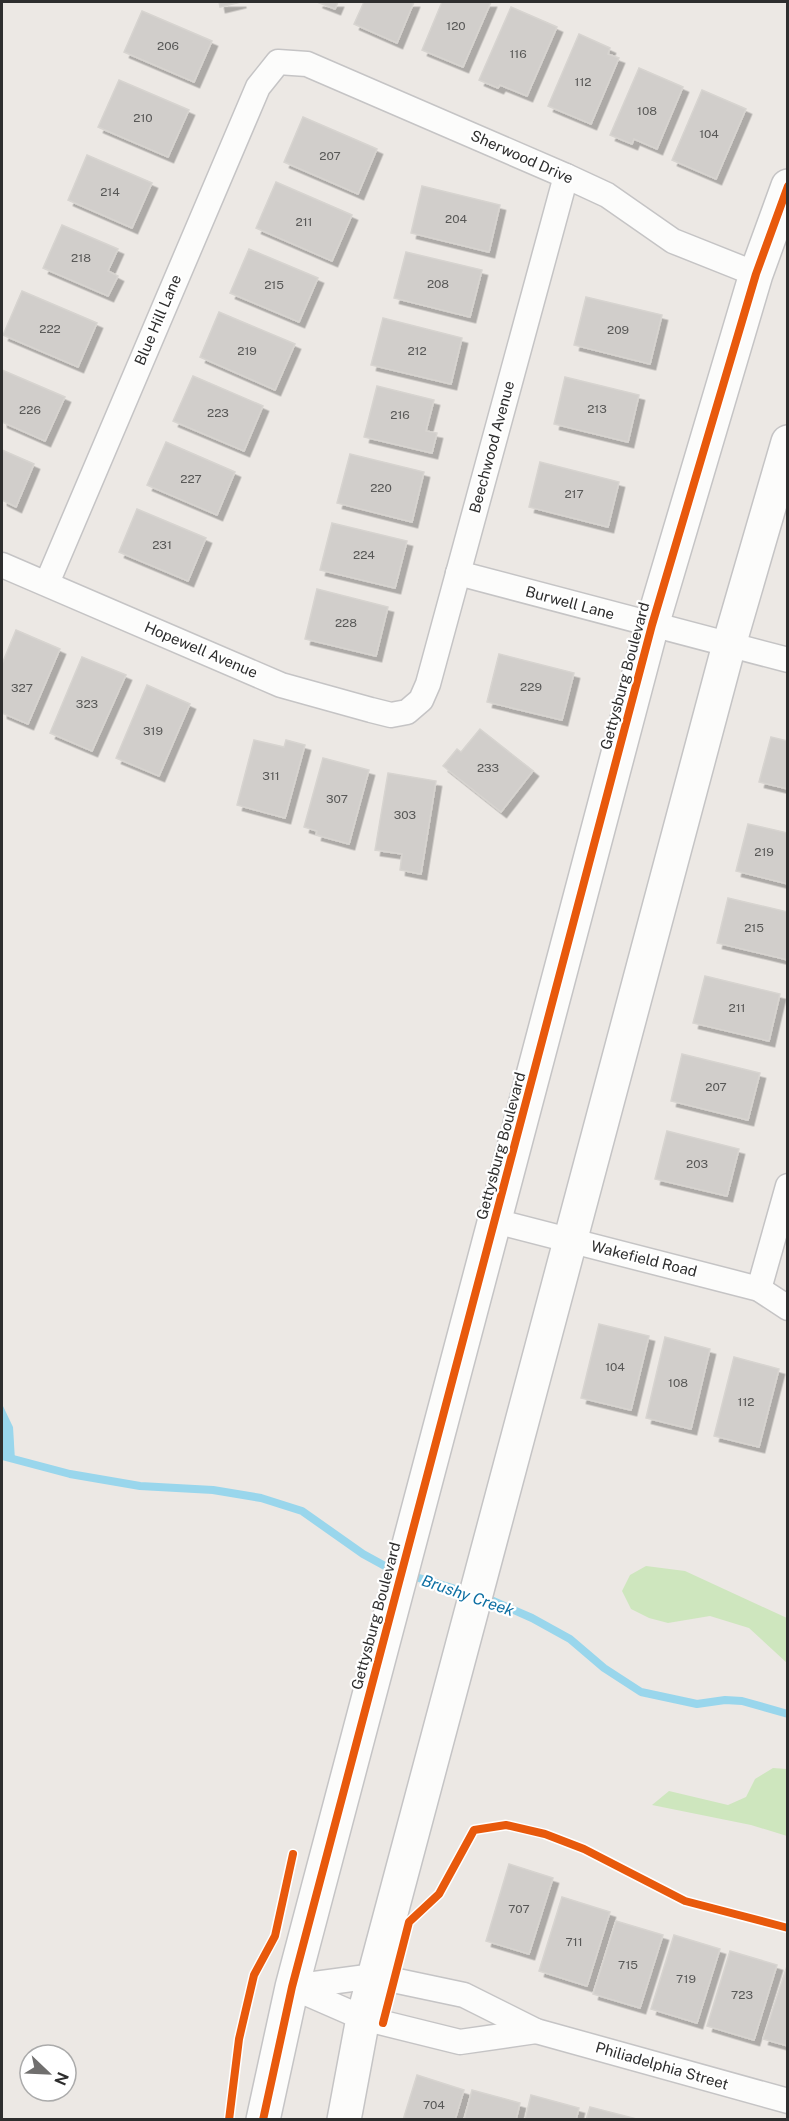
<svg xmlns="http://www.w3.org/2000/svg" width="789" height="2121" font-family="'Public Sans',sans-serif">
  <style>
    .green { fill: #cee6be }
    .water { fill: #99d6ec }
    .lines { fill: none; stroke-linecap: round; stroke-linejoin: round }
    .stream { stroke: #99d6ec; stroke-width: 8 }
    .building { fill: #d1cecb; stroke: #d7d4d0; stroke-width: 1.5; filter: url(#shadow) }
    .street-casing { stroke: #c5c4c5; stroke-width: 27 }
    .secondary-casing { stroke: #c5c4c5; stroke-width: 36 }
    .street { stroke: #fcfcfb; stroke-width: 24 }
    .secondary { stroke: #fcfcfb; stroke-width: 33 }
    .cycleway-casing { stroke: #fff; stroke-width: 11 }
    .cycleway { stroke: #e8590c; stroke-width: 8 }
    .labels { text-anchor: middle; stroke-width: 4.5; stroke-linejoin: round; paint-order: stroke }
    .number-label { font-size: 12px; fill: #585857 }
    .street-label { font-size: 15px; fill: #2e2e2e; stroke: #fff }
    .water-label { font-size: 16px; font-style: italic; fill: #0d6fa3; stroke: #fff }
  </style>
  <defs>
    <filter id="shadow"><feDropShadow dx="5.5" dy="5.5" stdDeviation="0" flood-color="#0004"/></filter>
  </defs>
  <rect width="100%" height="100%" fill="#ece8e4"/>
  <!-- green -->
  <g class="green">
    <path d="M 646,1566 L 685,1571 L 787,1618 L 787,1663 L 749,1628 L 710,1616 L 668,1623 L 649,1618 L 631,1609 L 622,1591 L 630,1575 Z"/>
    <path d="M 773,1768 L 787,1769 L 787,1836 L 751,1825 L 652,1805 L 669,1791 L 728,1805 L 746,1797 L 755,1779 Z"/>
  </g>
  <!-- water -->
  <path class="water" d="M 2,1404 L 13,1427 L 15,1460 L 2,1458 Z"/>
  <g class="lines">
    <!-- stream -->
    <g class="stream">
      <path d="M 2,1456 L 70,1474 L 140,1486 L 213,1490 L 261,1498 L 302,1511 L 363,1554 L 394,1571"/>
      <path d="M 409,1575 L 469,1593"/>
      <path d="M 484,1597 L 532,1618 L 570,1639 L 604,1668 L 641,1692 L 697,1704 L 725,1700 L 742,1701 L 788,1714"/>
    </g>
  </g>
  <!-- building -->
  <g class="building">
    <path d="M 219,2 L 241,2 L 220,7 Z"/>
    <path d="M 317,2 L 338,2 L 335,9 Z"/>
    <path d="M 364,2 L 414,2 L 397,43 L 354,24 Z"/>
    <path d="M 442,2 L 491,2 L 463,67 L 422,50 Z"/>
    <path d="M 511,7 L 557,27 L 527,96 L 500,85 L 498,88 L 479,80 Z"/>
    <path d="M 142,11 L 212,41 L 194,82 L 124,52 Z"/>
    <path d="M 579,34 L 610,48 L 608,54 L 619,58 L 591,124 L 548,106 Z"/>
    <path d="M 639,68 L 683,87 L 657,149 L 634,139 L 632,144 L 610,135 Z"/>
    <path d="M 119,80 L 189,110 L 168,157 L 98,127 Z"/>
    <path d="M 702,90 L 746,109 L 716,179 L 672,160 Z"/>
    <path d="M 303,117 L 377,149 L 358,194 L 284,162 Z"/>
    <path d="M 87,155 L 152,183 L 132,228 L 68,200 Z"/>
    <path d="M 276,182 L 352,215 L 332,261 L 256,228 Z"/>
    <path d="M 422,186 L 500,205 L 489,252 L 411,233 Z"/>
    <path d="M 62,225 L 118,249 L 108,271 L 118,276 L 108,296 L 43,268 Z"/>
    <path d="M 249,249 L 318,278 L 299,322 L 230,293 Z"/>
    <path d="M 406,252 L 482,270 L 470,317 L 394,298 Z"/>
    <path d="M 22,291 L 97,323 L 78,367 L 3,335 Z"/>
    <path d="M 586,297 L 662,315 L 650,364 L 574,345 Z"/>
    <path d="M 219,312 L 295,344 L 275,390 L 200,357 Z"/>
    <path d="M 383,318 L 462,338 L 451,384 L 371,365 Z"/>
    <path d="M 2,370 L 65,397 L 45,441 L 2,422 Z"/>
    <path d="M 193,376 L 263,406 L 244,451 L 173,421 Z"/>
    <path d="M 565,377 L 639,395 L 628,442 L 554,424 Z"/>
    <path d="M 377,386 L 434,400 L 426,431 L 437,433 L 432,453 L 364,437 Z"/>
    <path d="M 166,442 L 235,472 L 217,515 L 147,485 Z"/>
    <path d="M 2,450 L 34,464 L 16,507 L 2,500 Z"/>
    <path d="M 350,454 L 424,472 L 412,522 L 337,503 Z"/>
    <path d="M 540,462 L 619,482 L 608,527 L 529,507 Z"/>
    <path d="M 137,509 L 206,538 L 188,581 L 119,552 Z"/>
    <path d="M 332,523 L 407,541 L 395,588 L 320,570 Z"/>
    <path d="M 317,589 L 388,607 L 376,656 L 305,639 Z"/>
    <path d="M 16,630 L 60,649 L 28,724 L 2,713 L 2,664 Z"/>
    <path d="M 499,654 L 574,673 L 562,720 L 487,702 Z"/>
    <path d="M 82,657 L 126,675 L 92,751 L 50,733 Z"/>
    <path d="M 147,685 L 190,704 L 159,776 L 116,758 Z"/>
    <path d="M 480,729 L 533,771 L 501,812 L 443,766 L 457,749 L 461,752 Z"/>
    <path d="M 771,737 L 788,741 L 788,789 L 759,782 Z"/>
    <path d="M 254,740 L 284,747 L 286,740 L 305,745 L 285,818 L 237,805 Z"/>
    <path d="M 323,758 L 369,770 L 349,844 L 316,835 L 317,831 L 304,827 Z"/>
    <path d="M 388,773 L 436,781 L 421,874 L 400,870 L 402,854 L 375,850 Z"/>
    <path d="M 748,824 L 788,833 L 788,884 L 736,871 Z"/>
    <path d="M 728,898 L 788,912 L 788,960 L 717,943 Z"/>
    <path d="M 705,976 L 780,994 L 769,1041 L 693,1023 Z"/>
    <path d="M 682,1054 L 760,1073 L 748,1120 L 671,1101 Z"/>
    <path d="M 667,1131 L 739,1149 L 727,1196 L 655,1179 Z"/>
    <path d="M 599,1324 L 649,1336 L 631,1410 L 581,1398 Z"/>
    <path d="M 665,1337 L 710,1349 L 691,1429 L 646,1418 Z"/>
    <path d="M 734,1357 L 779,1369 L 759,1447 L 714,1436 Z"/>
    <path d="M 509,1864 L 553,1878 L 529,1954 L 486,1941 Z"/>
    <path d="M 562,1897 L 610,1912 L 587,1986 L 539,1971 Z"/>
    <path d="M 616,1921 L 663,1935 L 640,2008 L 593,1994 Z"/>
    <path d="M 674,1935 L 720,1949 L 697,2023 L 651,2009 Z"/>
    <path d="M 730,1951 L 777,1965 L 754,2040 L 707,2026 Z"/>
    <path d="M 788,1963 L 788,2046 L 763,2039 Z"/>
    <path d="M 417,2075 L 464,2090 L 455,2120 L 403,2120 Z"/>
    <path d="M 472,2090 L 520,2103 L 516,2120 L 464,2120 Z"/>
    <path d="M 531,2095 L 579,2108 L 576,2120 L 525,2120 Z"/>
    <path d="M 590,2107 L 637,2119 L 637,2120 L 586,2120 Z"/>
  </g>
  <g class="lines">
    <!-- street casing -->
    <g class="street-casing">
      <g id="street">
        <path d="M 2,565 L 281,685 L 371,710 L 391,715 L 407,712 L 421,700 L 428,684 L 566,176"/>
        <path d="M 458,573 L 788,660"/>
        <path d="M 47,583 L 258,87 L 278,62 L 307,64 L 566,176 L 607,195 L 673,241 L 756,274"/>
        <path d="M 495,1221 L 759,1289 L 788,1308"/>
        <path d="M 759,1289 L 788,1186"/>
        <path d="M 292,1987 L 374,1976 L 464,1995 L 536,2031 L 788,2101"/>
        <path d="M 292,1987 L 363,2018 L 460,2042 L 536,2031"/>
      </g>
    </g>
    <!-- secondary casing -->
    <g class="secondary-casing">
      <g id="secondary">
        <path d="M 263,2120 L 292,1987 L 652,625 L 756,274 L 788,186"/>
        <path d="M 344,2120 L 363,2018 L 729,645 L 788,442"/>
      </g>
    </g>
    <!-- street -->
    <use href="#street" class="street"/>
    <!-- secondary -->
    <use href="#secondary" class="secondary"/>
    <!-- cycleway casing -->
    <g class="cycleway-casing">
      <g id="cycleway">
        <path d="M 383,2023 L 409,1922 L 439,1894 L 474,1830 L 506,1825 L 545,1834 L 584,1849 L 685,1901 L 788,1928"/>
        <path d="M 229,2120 L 239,2039 L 254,1975 L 275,1936 L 293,1854"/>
        <path d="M 263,2120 L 292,1987 L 652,625 L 756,274 L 788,186"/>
      </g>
    </g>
    <!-- cycleway -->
    <use href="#cycleway" class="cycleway"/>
  </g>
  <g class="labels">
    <!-- number labels -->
    <g class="number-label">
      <text x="456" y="30">120</text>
      <text x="168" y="50">206</text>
      <text x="518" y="58">116</text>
      <text x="583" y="86">112</text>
      <text x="647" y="115">108</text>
      <text x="143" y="122">210</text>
      <text x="709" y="138">104</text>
      <text x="330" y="160">207</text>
      <text x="110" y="196">214</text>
      <text x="456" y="223">204</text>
      <text x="304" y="226">211</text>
      <text x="81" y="262">218</text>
      <text x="438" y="288">208</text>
      <text x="274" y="289">215</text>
      <text x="50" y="333">222</text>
      <text x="618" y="334">209</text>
      <text x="247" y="355">219</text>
      <text x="417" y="355">212</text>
      <text x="597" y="413">213</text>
      <text x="30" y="414">226</text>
      <text x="218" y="417">223</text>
      <text x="400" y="419">216</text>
      <text x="191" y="483">227</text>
      <text x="381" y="492">220</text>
      <text x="574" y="498">217</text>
      <text x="162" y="549">231</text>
      <text x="364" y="559">224</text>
      <text x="346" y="627">228</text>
      <text x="531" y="691">229</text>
      <text x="22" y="692">327</text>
      <text x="87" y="708">323</text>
      <text x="153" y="735">319</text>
      <text x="488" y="772">233</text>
      <text x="271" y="780">311</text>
      <text x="337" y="803">307</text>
      <text x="405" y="819">303</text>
      <text x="764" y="856">219</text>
      <text x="754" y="932">215</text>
      <text x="737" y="1012">211</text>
      <text x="716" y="1091">207</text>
      <text x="697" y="1168">203</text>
      <text x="615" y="1371">104</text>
      <text x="678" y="1387">108</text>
      <text x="746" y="1406">112</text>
      <text x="519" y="1913">707</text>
      <text x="574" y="1946">711</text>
      <text x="628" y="1969">715</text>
      <text x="686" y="1983">719</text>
      <text x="742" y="1999">723</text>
      <text x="434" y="2109">704</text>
    </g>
    <!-- street labels -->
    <g class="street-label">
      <text transform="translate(522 157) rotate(24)" y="5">Sherwood Drive</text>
      <text transform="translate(158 320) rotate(-67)" y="5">Blue Hill Lane</text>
      <text transform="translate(492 447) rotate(-75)" y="5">Beechwood Avenue</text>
      <text transform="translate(570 603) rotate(15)" y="5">Burwell Lane</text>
      <text transform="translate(201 650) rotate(23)" y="5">Hopewell Avenue</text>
      <text transform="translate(625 676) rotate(-75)" y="5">Gettysburg Boulevard</text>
      <text transform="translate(501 1146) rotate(-75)" y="5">Gettysburg Boulevard</text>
      <text transform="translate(644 1259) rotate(14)" y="5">Wakefield Road</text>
      <text transform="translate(376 1616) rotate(-75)" y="5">Gettysburg Boulevard</text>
      <text transform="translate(662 2066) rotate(16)" y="5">Philiadelphia Street</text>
    </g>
    <!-- water labels -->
    <g class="water-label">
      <text transform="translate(468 1595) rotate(19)" y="6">Brushy Creek</text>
    </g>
  </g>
  <!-- border -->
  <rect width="789" height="2121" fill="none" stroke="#2e2e2e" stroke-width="6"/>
  <!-- north arrow -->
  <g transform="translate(48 2073) rotate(113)"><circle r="28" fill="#ffffff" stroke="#ababab" stroke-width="1.5"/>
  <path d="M0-4.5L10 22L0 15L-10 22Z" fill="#706f6e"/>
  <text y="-9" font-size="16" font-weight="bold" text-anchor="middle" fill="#2e2e2e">N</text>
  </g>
</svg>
